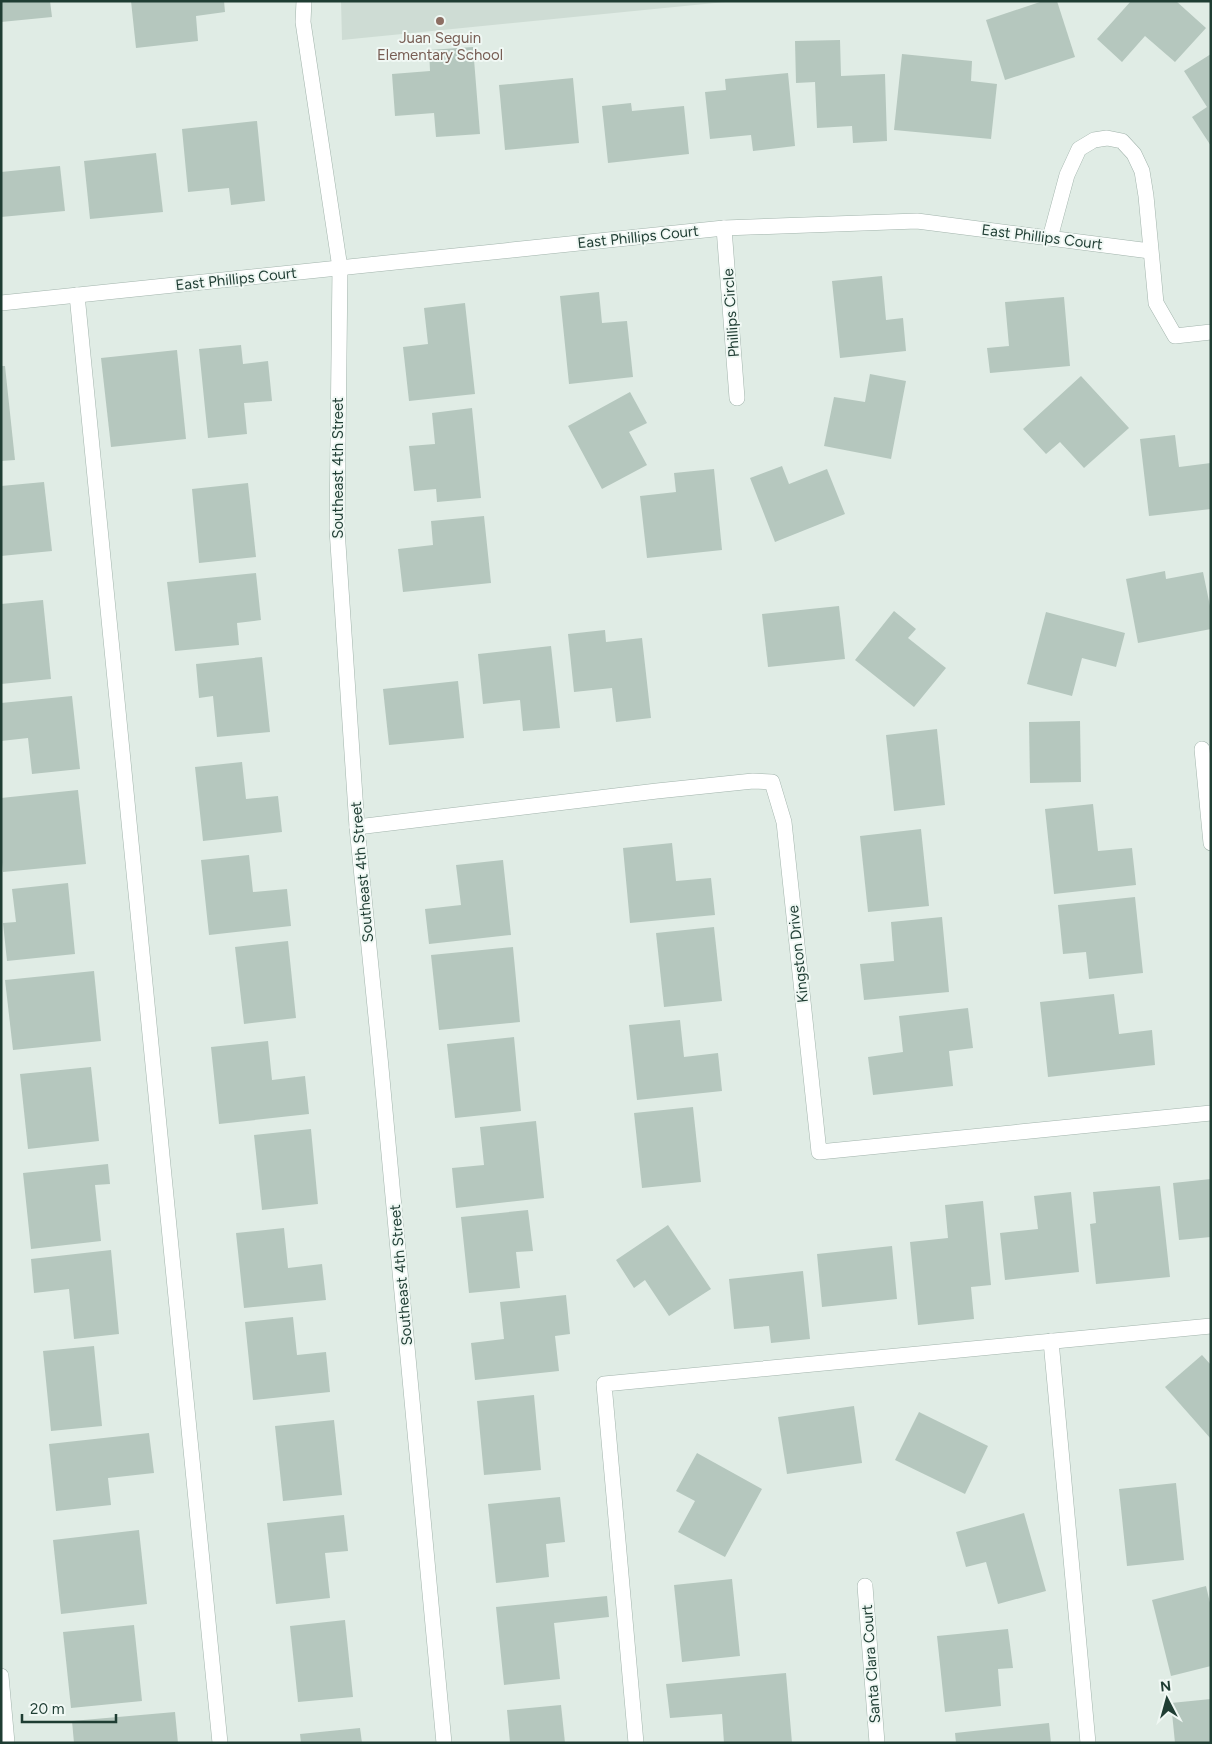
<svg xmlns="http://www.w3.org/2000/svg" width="1212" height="1744" font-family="Figtree,sans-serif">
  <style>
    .built { fill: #cedcd4 }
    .building { fill: #b5c7be }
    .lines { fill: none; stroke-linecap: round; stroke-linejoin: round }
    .service-casing { stroke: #a2b4ac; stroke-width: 16 }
    .minor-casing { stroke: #a2b4ac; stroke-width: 16 }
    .service { stroke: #fff; stroke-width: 15 }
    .minor { stroke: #fff; stroke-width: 15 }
    .education-dot { fill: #8d6e63; stroke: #f0f8f4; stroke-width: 2 }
    .labels { text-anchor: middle; stroke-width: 4; stroke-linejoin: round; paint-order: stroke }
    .education-label { font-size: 15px; fill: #785e54; stroke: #f0f8f4 }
    .street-label { font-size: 15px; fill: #1f3d33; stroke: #f0f8f4 }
  </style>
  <rect width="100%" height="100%" fill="#e0ece5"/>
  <!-- built -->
  <path class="built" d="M 341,1 L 735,1 L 342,40 Z"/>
  <!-- building -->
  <g class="building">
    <path d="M 1,1 L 50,1 L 52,17 L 1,22 Z"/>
    <path d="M 131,1 L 224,1 L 225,12 L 196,16 L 198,41 L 136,48 Z"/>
    <path d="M 1043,1 L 1057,1 L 1075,57 L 1005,80 L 986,20 Z"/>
    <path d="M 1131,1 L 1176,1 L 1206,28 L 1175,62 L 1145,36 L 1122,62 L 1097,39 Z"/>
    <path d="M 840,40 L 841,76 L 885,74 L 887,141 L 853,143 L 852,126 L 817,128 L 815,82 L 796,83 L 795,41 Z"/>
    <path d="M 473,47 L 480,134 L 436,137 L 434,113 L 395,116 L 392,74 L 430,71 L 429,50 Z"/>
    <path d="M 902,54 L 972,61 L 971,81 L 997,84 L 991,139 L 894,130 Z"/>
    <path d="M 1211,54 L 1211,146 L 1192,117 L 1207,107 L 1184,71 Z"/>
    <path d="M 788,73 L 795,146 L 753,151 L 751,135 L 710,139 L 705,92 L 726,90 L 725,79 Z"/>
    <path d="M 573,78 L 579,143 L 505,150 L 499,85 Z"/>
    <path d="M 631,103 L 632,111 L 684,106 L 689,154 L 608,163 L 602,106 Z"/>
    <path d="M 257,121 L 265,201 L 231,205 L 229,188 L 188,192 L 182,129 Z"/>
    <path d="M 156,153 L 163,212 L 90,219 L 84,161 Z"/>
    <path d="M 60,166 L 65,211 L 1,217 L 1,172 Z"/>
    <path d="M 882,276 L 886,320 L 903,318 L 906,351 L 840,358 L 832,281 Z"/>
    <path d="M 599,292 L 602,323 L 627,321 L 633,377 L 569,384 L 560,296 Z"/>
    <path d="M 1064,297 L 1070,366 L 990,373 L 987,348 L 1009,346 L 1005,302 Z"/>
    <path d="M 465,303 L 475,394 L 409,401 L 403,347 L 428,344 L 424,308 Z"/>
    <path d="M 241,345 L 243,364 L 268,361 L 272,401 L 244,403 L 247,434 L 208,438 L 199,349 Z"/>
    <path d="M 177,350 L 186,439 L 111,447 L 101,358 Z"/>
    <path d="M 1,366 L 5,366 L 15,460 L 1,461 Z"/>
    <path d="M 870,374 L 906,381 L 891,459 L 824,446 L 834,397 L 865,402 Z"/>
    <path d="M 1081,376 L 1129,428 L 1084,468 L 1060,442 L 1046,454 L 1023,429 Z"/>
    <path d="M 630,392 L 647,423 L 629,432 L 647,465 L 602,489 L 568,426 Z"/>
    <path d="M 472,408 L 481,498 L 437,502 L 436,489 L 414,491 L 409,446 L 435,444 L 432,413 Z"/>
    <path d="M 1175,435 L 1179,467 L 1211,463 L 1211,509 L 1149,516 L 1140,439 Z"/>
    <path d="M 782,466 L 789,484 L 827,469 L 845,514 L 775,542 L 750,478 Z"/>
    <path d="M 714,469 L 722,550 L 647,558 L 640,496 L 676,492 L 674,473 Z"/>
    <path d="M 44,482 L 52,551 L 1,556 L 1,486 Z"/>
    <path d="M 248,483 L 256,557 L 199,563 L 192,489 Z"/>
    <path d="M 484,516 L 491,583 L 403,592 L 398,549 L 433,545 L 431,521 Z"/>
    <path d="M 1165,571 L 1166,579 L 1203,572 L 1211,611 L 1211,629 L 1138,643 L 1126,579 Z"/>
    <path d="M 256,573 L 261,620 L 237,623 L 239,645 L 175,651 L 167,582 Z"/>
    <path d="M 43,600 L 51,679 L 1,684 L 1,604 Z"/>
    <path d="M 839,606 L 845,659 L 768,667 L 762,614 Z"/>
    <path d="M 894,611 L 916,629 L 908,638 L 946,668 L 914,707 L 855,660 Z"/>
    <path d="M 1046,612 L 1125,633 L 1116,667 L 1082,658 L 1072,696 L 1027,684 Z"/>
    <path d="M 605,630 L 606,642 L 642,638 L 651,718 L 616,722 L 612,688 L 574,692 L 568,634 Z"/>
    <path d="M 551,646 L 560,728 L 523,731 L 520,700 L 483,704 L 478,654 Z"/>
    <path d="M 262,657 L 270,732 L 217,737 L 213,696 L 199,698 L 196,664 Z"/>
    <path d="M 458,681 L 464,738 L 389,745 L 383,689 Z"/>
    <path d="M 72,696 L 80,769 L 32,774 L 28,738 L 1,741 L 1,703 Z"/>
    <path d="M 1080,721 L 1081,782 L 1030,783 L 1029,722 Z"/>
    <path d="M 937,729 L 945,805 L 894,811 L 886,735 Z"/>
    <path d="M 242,762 L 246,799 L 278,796 L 282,832 L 203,841 L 195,767 Z"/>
    <path d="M 78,790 L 86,864 L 3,872 L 1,853 L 1,798 Z"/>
    <path d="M 1093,804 L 1098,851 L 1132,848 L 1136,885 L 1054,894 L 1045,809 Z"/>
    <path d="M 921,829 L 929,906 L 868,912 L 860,836 Z"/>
    <path d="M 672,843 L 676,881 L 711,878 L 715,915 L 630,923 L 623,848 Z"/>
    <path d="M 249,855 L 253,892 L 287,889 L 291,926 L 209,935 L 201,860 Z"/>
    <path d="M 503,860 L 511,935 L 429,944 L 425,909 L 461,905 L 456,865 Z"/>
    <path d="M 68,883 L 75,954 L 7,961 L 3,923 L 16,922 L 12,889 Z"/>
    <path d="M 1135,897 L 1143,973 L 1089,979 L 1086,952 L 1063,954 L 1058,905 Z"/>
    <path d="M 942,917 L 949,992 L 864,1000 L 860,964 L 894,961 L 891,922 Z"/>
    <path d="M 714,927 L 722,1001 L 664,1007 L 656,933 Z"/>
    <path d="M 288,941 L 296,1018 L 244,1024 L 235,947 Z"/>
    <path d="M 513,947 L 520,1022 L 439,1030 L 431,955 Z"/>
    <path d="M 94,971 L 101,1041 L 13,1050 L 5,980 Z"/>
    <path d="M 1114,994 L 1119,1034 L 1152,1030 L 1155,1065 L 1048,1077 L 1040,1002 Z"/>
    <path d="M 968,1008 L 973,1048 L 949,1051 L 953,1086 L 873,1095 L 868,1057 L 903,1052 L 899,1016 Z"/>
    <path d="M 680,1020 L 684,1057 L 718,1053 L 722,1091 L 637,1100 L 629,1025 Z"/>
    <path d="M 514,1037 L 521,1111 L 455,1118 L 447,1044 Z"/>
    <path d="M 268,1041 L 272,1080 L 305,1076 L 309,1114 L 219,1124 L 211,1047 Z"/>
    <path d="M 91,1067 L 99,1141 L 28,1149 L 20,1074 Z"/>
    <path d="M 693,1107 L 701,1182 L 642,1188 L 634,1113 Z"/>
    <path d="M 536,1121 L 544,1198 L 456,1208 L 452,1168 L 484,1165 L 480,1127 Z"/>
    <path d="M 311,1129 L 318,1204 L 262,1210 L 254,1135 Z"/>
    <path d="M 108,1164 L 110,1184 L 95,1185 L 101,1241 L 31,1249 L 23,1173 Z"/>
    <path d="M 1211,1179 L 1211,1237 L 1179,1240 L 1173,1183 Z"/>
    <path d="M 1160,1186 L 1170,1277 L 1096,1284 L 1090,1224 L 1096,1223 L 1093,1192 Z"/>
    <path d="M 1071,1192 L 1079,1272 L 1005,1280 L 1000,1233 L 1038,1229 L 1034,1196 Z"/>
    <path d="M 983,1201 L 991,1285 L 971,1287 L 974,1319 L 918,1325 L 910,1242 L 948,1238 L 945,1205 Z"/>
    <path d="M 528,1210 L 533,1251 L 516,1252 L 520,1288 L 469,1293 L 461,1217 Z"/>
    <path d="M 668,1225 L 711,1289 L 669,1316 L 645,1280 L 634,1288 L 616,1260 Z"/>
    <path d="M 284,1228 L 288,1268 L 322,1264 L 326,1300 L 244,1308 L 236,1233 Z"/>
    <path d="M 892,1246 L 897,1299 L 822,1307 L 817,1254 Z"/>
    <path d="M 111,1250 L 119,1334 L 74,1339 L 69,1289 L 34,1293 L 31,1259 Z"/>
    <path d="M 803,1271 L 810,1339 L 771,1343 L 769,1326 L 734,1329 L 729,1279 Z"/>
    <path d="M 566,1295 L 570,1334 L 555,1336 L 559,1371 L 475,1380 L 471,1343 L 504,1339 L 500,1302 Z"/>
    <path d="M 293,1317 L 297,1355 L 326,1352 L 330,1392 L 253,1400 L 245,1322 Z"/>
    <path d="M 94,1346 L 102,1426 L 51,1431 L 43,1351 Z"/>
    <path d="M 1202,1355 L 1211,1365 L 1211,1439 L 1165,1387 Z"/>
    <path d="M 534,1395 L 541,1470 L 484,1475 L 477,1401 Z"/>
    <path d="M 854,1406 L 862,1463 L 787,1474 L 778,1417 Z"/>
    <path d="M 919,1412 L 988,1446 L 965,1494 L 895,1460 Z"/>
    <path d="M 334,1420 L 342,1495 L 283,1501 L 275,1426 Z"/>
    <path d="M 149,1433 L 154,1473 L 108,1478 L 111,1505 L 56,1511 L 49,1444 Z"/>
    <path d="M 697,1453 L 762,1489 L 725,1557 L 678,1532 L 695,1501 L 676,1491 Z"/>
    <path d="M 1176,1483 L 1184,1560 L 1127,1566 L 1119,1489 Z"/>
    <path d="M 560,1497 L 565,1542 L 546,1544 L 549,1577 L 496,1583 L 488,1504 Z"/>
    <path d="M 1024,1513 L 1046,1591 L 998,1604 L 986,1562 L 966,1567 L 956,1532 Z"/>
    <path d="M 344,1515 L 348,1551 L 325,1553 L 330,1598 L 276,1604 L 267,1523 Z"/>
    <path d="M 139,1530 L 147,1604 L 61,1614 L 53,1540 Z"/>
    <path d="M 732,1579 L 740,1656 L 682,1662 L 674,1585 Z"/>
    <path d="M 1206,1586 L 1211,1607 L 1211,1666 L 1171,1676 L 1152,1600 Z"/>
    <path d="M 607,1596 L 609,1617 L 554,1623 L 560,1679 L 504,1685 L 496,1607 Z"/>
    <path d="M 345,1620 L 353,1697 L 298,1702 L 290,1626 Z"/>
    <path d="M 134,1625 L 142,1701 L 71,1708 L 63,1632 Z"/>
    <path d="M 1008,1629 L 1013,1668 L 998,1669 L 1001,1706 L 945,1712 L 937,1636 Z"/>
    <path d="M 786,1673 L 792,1743 L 724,1743 L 722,1714 L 670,1718 L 666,1684 Z"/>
    <path d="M 1211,1699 L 1211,1743 L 1175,1743 L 1171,1703 Z"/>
    <path d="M 561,1705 L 565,1743 L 510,1743 L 507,1710 Z"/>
    <path d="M 175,1712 L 178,1743 L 74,1743 L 72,1721 Z"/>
    <path d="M 1049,1723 L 1051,1743 L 956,1743 L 955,1733 Z"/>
    <path d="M 360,1728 L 362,1743 L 301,1743 L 300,1734 Z"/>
  </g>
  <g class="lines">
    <!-- service casing -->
    <g class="service-casing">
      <g id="service">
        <path d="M 77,295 L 220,1743"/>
        <path d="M 1051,1341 L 1088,1743"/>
        <path d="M 636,1743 L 604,1384 L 1211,1326"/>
      </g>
    </g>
    <!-- minor casing -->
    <g class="minor-casing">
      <g id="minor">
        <path d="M 304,1 L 303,22 L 340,268 L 337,529 L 357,827 L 380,1057 L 444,1743"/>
        <path d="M 724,228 L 737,398"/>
        <path d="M 1050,238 L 1067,175 L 1079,149 L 1094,140 L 1107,138 L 1122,141 L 1134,154 L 1142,171 L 1146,196 L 1156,303 L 1175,336 L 1211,332"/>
        <path d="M 1,303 L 724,228 L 917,221 L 1150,251"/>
        <path d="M 1202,749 L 1211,843"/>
        <path d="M 357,827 L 657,791 L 753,781 L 772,782 L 784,822 L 819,1152 L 1211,1113"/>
        <path d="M 865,1586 L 877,1743"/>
        <path d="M 1,1676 L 7,1743"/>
      </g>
    </g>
    <!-- service -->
    <use href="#service" class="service"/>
    <!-- minor -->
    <use href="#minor" class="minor"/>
  </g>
  <!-- markers -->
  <circle class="education-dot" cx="440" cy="21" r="5"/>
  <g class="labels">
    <!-- education labels -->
    <g class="education-label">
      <text x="440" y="43">Juan Seguin<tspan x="440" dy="17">Elementary School</tspan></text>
    </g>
    <!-- street labels -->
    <g class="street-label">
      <text transform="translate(638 237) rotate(-6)" y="5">East Phillips Court</text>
      <text transform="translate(1042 237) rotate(7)" y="5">East Phillips Court</text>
      <text transform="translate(236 279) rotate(-6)" y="5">East Phillips Court</text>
      <text transform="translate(731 313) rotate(-94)" y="5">Phillips Circle</text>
      <text transform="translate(338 468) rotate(-90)" y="5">Southeast 4th Street</text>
      <text transform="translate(362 872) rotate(-95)" y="5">Southeast 4th Street</text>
      <text transform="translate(798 954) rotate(-96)" y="5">Kingston Drive</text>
      <text transform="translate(401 1275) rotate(-95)" y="5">Southeast 4th Street</text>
      <text transform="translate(871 1664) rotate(-94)" y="5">Santa Clara Court</text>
    </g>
  </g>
  <!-- border -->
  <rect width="1212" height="1744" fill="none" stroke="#1f3d33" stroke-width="5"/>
  <!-- north arrow -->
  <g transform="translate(1167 1699) rotate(354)" stroke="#f0f8f4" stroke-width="4" paint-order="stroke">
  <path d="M0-4L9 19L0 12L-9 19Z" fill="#1f3d33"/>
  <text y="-8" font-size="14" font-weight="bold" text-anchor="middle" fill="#1f3d33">N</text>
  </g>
  <!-- scale -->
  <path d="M22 1714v8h94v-8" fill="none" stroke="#1f3d33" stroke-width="2.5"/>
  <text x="30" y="1714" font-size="15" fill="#1f3d33" stroke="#f0f8f4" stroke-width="4" paint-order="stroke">20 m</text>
</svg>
